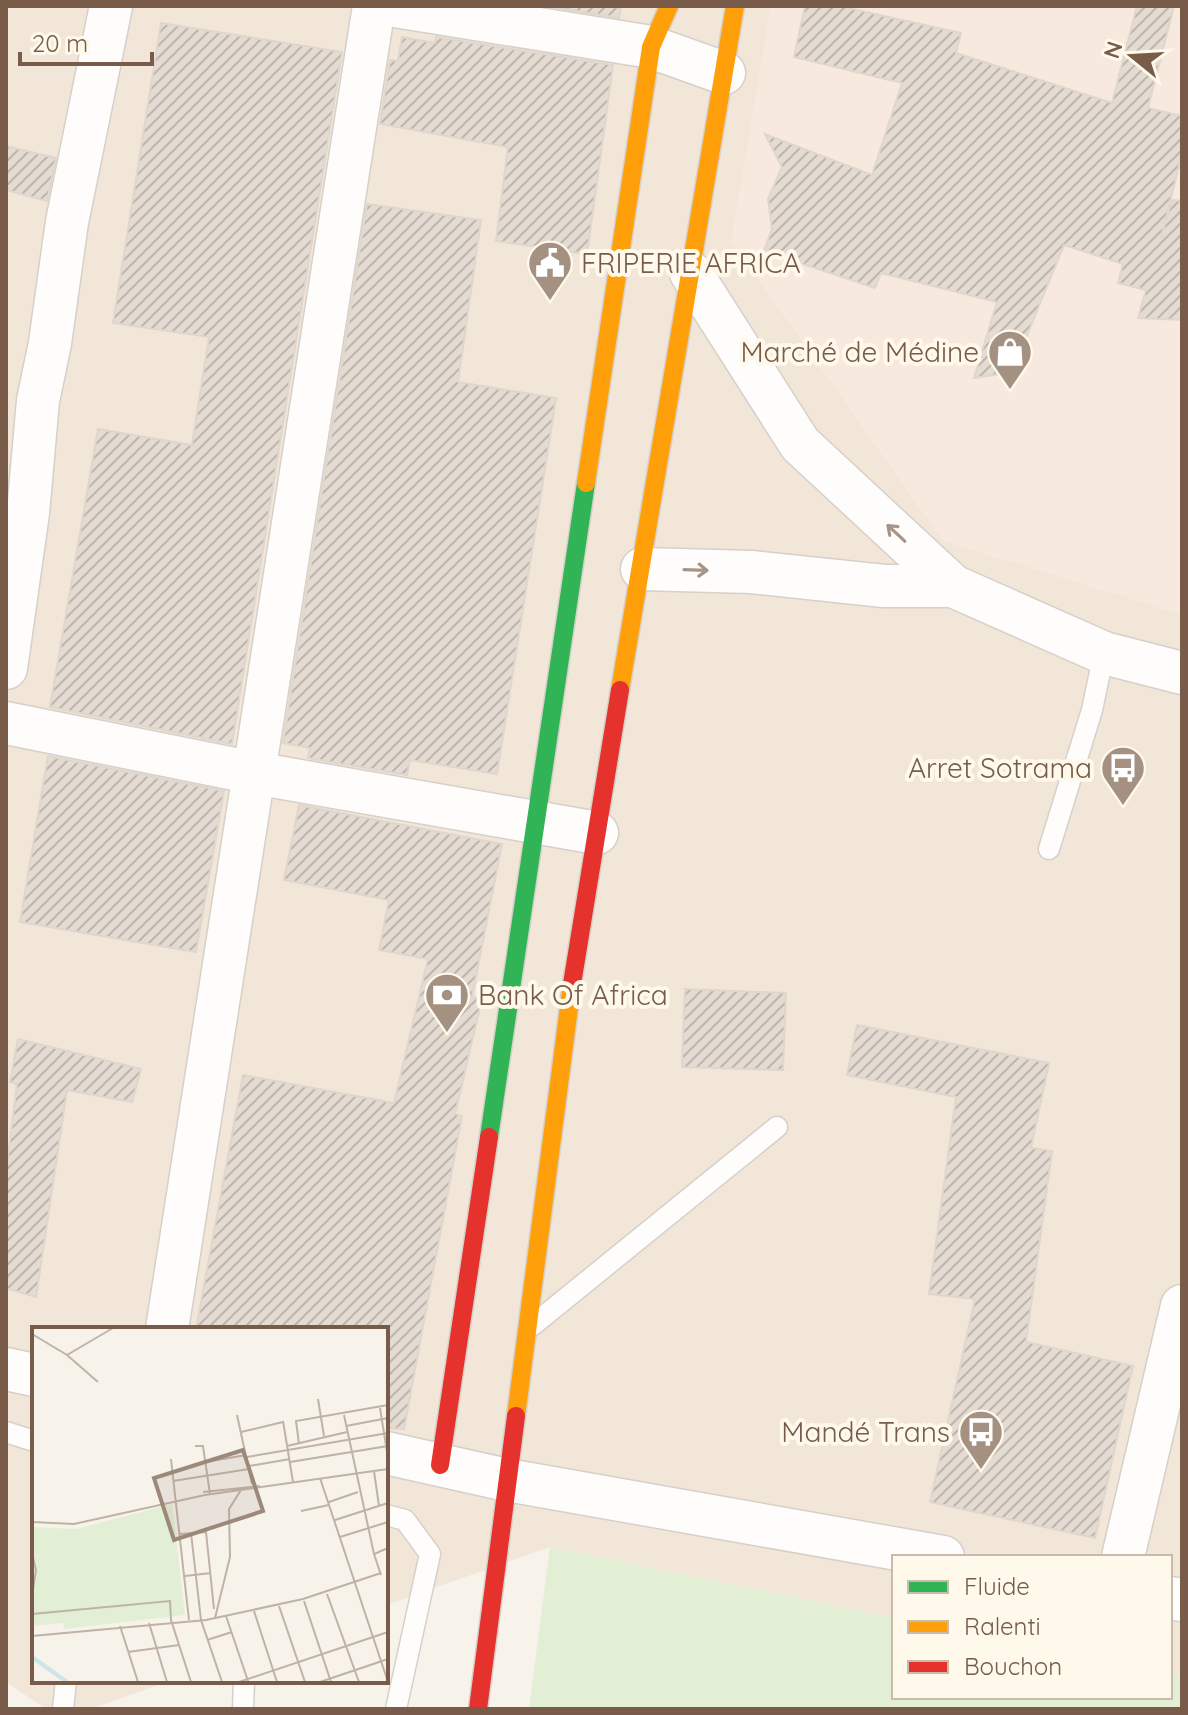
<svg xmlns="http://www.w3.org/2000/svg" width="1188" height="1715" font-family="Quicksand,sans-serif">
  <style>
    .residential { fill: #f1e6d8 }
    .commercial { fill: #f8e9de }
    .park { fill: #e2efd5 }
    .building { fill: url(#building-hatch); stroke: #e0d6cd; stroke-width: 2 }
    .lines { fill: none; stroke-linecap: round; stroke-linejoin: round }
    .lane-casing { stroke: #d6d0c9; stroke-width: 23 }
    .street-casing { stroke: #d6d0c9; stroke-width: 45 }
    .fast-casing { stroke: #d7d0c8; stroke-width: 21 }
    .slow-casing { stroke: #d7d0c8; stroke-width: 21 }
    .jam-casing { stroke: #d7d0c8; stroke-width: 21 }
    .lane { stroke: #fefdfc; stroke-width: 20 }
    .street { stroke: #fefdfc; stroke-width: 42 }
    .fast { stroke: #30b455; stroke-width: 18 }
    .slow { stroke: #ff9f0a; stroke-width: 18 }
    .jam { stroke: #e5322d; stroke-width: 18 }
    .oneway { stroke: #a79488 }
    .labels { text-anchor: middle; stroke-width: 8; stroke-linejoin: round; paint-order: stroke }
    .poi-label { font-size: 28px; fill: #785c49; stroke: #fff9ec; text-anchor: end }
    .inset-river { fill: none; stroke: #cce5e9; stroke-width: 4 }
    .inset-road { fill: none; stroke: #c0b2a5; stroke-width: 2 }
    .view { fill: #9d8979; fill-opacity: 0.15; stroke: #9d8979; stroke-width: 4 }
    .inset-edge { fill: none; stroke: #785c49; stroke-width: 4 }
  </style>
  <defs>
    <pattern id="building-hatch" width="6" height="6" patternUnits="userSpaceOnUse" patternTransform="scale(2)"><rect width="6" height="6" fill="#e4dcd2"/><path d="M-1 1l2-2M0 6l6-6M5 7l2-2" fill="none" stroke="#beb6ac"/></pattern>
  </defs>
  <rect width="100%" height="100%" fill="#f7f3eb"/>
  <!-- residential -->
  <path class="residential" d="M 6,6 L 1182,6 L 1182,1678 L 1170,1675 L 1170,1557 L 894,1557 L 894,1618 L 550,1547 L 386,1605 L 386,1329 L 34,1329 L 34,1681 L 170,1681 L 90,1709 L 46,1709 L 6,1682 Z"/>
  <!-- commercial -->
  <path class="commercial" d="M 771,6 L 1182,6 L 1182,615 L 943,541 L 731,241 Z"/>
  <!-- park -->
  <path class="park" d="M 550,1547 L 894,1618 L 894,1697 L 1170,1697 L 1170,1675 L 1182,1678 L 1182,1709 L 529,1709 Z"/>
  <!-- building -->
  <g class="building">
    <path d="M 547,6 L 621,6 L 619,18 Z"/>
    <path d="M 805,6 L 839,6 L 961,33 L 956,53 L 1112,103 L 1137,6 L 1174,6 L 1148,108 L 1182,116 L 1182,154 L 1161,238 L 1172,200 L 1182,201 L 1182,320 L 1138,318 L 1146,290 L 1118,283 L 1123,264 L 1064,245 L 1012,372 L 974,378 L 997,302 L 881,273 L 875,288 L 764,251 L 772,229 L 768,199 L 782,167 L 765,134 L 872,175 L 902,83 L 794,57 Z"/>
    <path d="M 161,23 L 342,52 L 232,744 L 50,707 L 98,429 L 192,445 L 209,337 L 113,323 Z"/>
    <path d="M 402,37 L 435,43 L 436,37 L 613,65 L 587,254 L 496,241 L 508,147 L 380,124 L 390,60 L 398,61 Z"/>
    <path d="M 6,146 L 56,158 L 47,201 L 6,190 Z"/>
    <path d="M 367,204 L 481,220 L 458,382 L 556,398 L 497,774 L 410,760 L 407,775 L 308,758 L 310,748 L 283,743 Z"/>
    <path d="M 48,756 L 224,791 L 196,952 L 20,922 Z"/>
    <path d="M 299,805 L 502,844 L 472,997 L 482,999 L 455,1114 L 462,1116 L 404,1429 L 386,1428 L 386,1329 L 196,1329 L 243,1075 L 394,1103 L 428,959 L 379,950 L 389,900 L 284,880 Z"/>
    <path d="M 685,989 L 786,993 L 783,1070 L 682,1067 Z"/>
    <path d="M 857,1025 L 1049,1063 L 1031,1148 L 1052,1151 L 1026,1342 L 1133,1366 L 1095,1538 L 930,1502 L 975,1299 L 929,1294 L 956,1097 L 847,1075 Z"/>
    <path d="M 18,1039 L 141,1069 L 132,1102 L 67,1090 L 36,1297 L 6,1288 L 6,1173 L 17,1084 L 10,1082 Z"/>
  </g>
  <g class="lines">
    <!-- lane casing -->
    <g class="lane-casing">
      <g id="lane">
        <path d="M 1049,849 L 1092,710 L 1104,653"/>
        <path d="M 533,1325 L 777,1127"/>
        <path d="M 6,1432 L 34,1441"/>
        <path d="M 386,1515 L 405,1520 L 430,1554 L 396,1709"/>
        <path d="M 63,1709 L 66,1681"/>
        <path d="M 243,1709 L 244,1681"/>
      </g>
    </g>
    <!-- street casing -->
    <g class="street-casing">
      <g id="street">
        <path d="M 395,6 L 651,47 L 724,73"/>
        <path d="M 691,273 L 800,444 L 953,586 L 1104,653 L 1182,673"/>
        <path d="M 642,569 L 751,572 L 884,586 L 953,586"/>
        <path d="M 6,668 L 28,513 L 38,401 L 50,343 L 67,222 L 111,6"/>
        <path d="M 6,723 L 254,773 L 597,833"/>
        <path d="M 167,1329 L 374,6"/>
        <path d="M 6,1369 L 34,1375"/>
        <path d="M 386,1453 L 507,1480 L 943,1557"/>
        <path d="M 1123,1557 L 1182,1306"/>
        <path d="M 1170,1598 L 1182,1600"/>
      </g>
    </g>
    <!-- fast casing -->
    <g class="fast-casing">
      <path id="fast" d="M 489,1137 L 586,483"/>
    </g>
    <!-- slow casing -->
    <g class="slow-casing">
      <g id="slow">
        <path d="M 586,483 L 651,47 L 669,6"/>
        <path d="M 620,690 L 735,6"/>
        <path d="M 516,1416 L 572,984"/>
      </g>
    </g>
    <!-- jam casing -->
    <g class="jam-casing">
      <g id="jam">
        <path d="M 572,984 L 620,690"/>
        <path d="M 440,1465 L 489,1137"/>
        <path d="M 478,1709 L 516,1416"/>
      </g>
    </g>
    <!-- lane -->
    <use href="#lane" class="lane"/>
    <!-- street -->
    <use href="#street" class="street"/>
    <!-- fast -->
    <use href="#fast" class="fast"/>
    <!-- slow -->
    <use href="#slow" class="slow"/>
    <!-- jam -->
    <use href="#jam" class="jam"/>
  </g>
  <!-- one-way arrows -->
  <defs><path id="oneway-shaft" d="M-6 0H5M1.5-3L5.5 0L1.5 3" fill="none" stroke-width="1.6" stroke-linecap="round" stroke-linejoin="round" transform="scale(2)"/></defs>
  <g class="oneway">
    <use href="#oneway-shaft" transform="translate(896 533) rotate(-137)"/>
    <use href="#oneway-shaft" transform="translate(696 570) rotate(2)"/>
  </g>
  <!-- icons -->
  <defs>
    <g id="civic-pin" transform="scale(2.3)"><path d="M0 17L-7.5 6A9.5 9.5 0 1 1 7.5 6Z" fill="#a49182" stroke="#fff9ec"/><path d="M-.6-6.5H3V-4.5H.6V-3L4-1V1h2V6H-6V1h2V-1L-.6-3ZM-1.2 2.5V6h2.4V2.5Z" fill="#fff"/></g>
    <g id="shop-pin" transform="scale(2.3)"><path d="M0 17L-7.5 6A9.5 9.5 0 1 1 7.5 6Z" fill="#a49182" stroke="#fff9ec"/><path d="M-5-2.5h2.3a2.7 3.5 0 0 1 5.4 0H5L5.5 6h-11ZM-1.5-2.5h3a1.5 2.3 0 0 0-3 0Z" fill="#fff"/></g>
    <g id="bus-pin" transform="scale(2.3)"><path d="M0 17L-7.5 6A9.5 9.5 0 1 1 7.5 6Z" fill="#a49182" stroke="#fff9ec"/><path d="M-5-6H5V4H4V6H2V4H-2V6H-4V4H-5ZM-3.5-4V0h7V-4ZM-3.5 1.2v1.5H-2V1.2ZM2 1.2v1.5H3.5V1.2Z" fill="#fff"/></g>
    <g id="bank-pin" transform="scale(2.3)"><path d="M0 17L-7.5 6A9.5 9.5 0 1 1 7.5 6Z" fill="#a49182" stroke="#fff9ec"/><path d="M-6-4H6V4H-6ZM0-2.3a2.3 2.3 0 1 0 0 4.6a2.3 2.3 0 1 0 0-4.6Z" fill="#fff"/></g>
  </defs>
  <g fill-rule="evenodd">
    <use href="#civic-pin" x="550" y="263"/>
    <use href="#shop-pin" x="1010" y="352"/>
    <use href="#bus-pin" x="1123" y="768"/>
    <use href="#bank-pin" x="447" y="995"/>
    <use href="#bus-pin" x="981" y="1432"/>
  </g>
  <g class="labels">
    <!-- poi labels -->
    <g class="poi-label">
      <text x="581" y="273" text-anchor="start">FRIPERIE AFRICA</text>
      <text x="979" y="362">Marché de Médine</text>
      <text x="1092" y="778">Arret Sotrama</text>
      <text x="478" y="1005" text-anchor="start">Bank Of Africa</text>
      <text x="950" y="1442">Mandé Trans</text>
    </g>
  </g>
  <!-- overview -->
  <g transform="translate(32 1327)">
    <rect width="356" height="356" fill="#f7f3eb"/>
    <path d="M 140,177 L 153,288 L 32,302 L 31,296 L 2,299 L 0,200 L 44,202 Z" fill="#e2efd5"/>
    <path class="inset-river" d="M 0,330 L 35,355"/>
    <path class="inset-road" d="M 0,7 L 35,28 L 66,55M 35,28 L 81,1M 286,72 L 292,109M 348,81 L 356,131M 205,88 L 220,157M 312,88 L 342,227M 251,94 L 261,155M 314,99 L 356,91M 209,105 L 251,95M 267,117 L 264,94 L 356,78M 163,119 L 171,119 L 178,167M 255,119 L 315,105M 215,130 L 356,106M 139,132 L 157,293M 174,135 L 214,128M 258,135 L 356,119M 217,139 L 258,132M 342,144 L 347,179M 288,151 L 356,355M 141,154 L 217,142M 171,165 L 228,159M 297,175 L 326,165M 269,184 L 297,178M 303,193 L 356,176M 0,195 L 42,197 L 173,168 L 356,142M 159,206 L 169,293 L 190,355M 148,207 L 174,205 L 182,282M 308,210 L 356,195M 0,226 L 4,243 L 0,269M 349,248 L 342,227 L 356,221M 153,249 L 179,246M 295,267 L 327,355M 272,274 L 299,355M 247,279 L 273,355M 222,284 L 245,355M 0,287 L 138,274 L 139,293 L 159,355M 194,289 L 216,354M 183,291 L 198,230 L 197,182 L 209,163M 117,296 L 135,355M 88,299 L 106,355M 0,309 L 174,293 L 271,272 L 349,246M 175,313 L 200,305M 96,325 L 147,318M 207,355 L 356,305M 288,355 L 356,332"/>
    <path class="view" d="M 211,123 L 231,184 L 142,213 L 122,151 Z"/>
    <rect width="356" height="356" class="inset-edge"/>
  </g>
  <!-- border -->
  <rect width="1188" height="1715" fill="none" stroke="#785c49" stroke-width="16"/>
  <!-- legend -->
  <rect x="892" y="1555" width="280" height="144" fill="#fff9ec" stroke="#c9baab" stroke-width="2"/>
  <rect x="908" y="1581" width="40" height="12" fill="#30b455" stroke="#c9baab" stroke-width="2"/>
  <text x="964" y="1595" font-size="24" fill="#785c49">Fluide</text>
  <rect x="908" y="1621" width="40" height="12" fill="#ff9f0a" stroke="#c9baab" stroke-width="2"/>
  <text x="964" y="1635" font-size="24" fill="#785c49">Ralenti</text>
  <rect x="908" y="1661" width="40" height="12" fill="#e5322d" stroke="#c9baab" stroke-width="2"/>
  <text x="964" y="1675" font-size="24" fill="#785c49">Bouchon</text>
  <!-- north arrow -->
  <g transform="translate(1132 56) rotate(288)" stroke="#fff9ec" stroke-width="6" paint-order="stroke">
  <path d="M0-6L14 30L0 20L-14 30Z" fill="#785c49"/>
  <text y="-12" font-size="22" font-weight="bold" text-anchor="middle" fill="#785c49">N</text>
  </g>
  <!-- scale -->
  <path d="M20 52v12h132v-12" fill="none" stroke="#785c49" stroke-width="4"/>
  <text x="32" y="52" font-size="24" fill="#785c49" stroke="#fff9ec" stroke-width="6" paint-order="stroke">20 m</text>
</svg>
